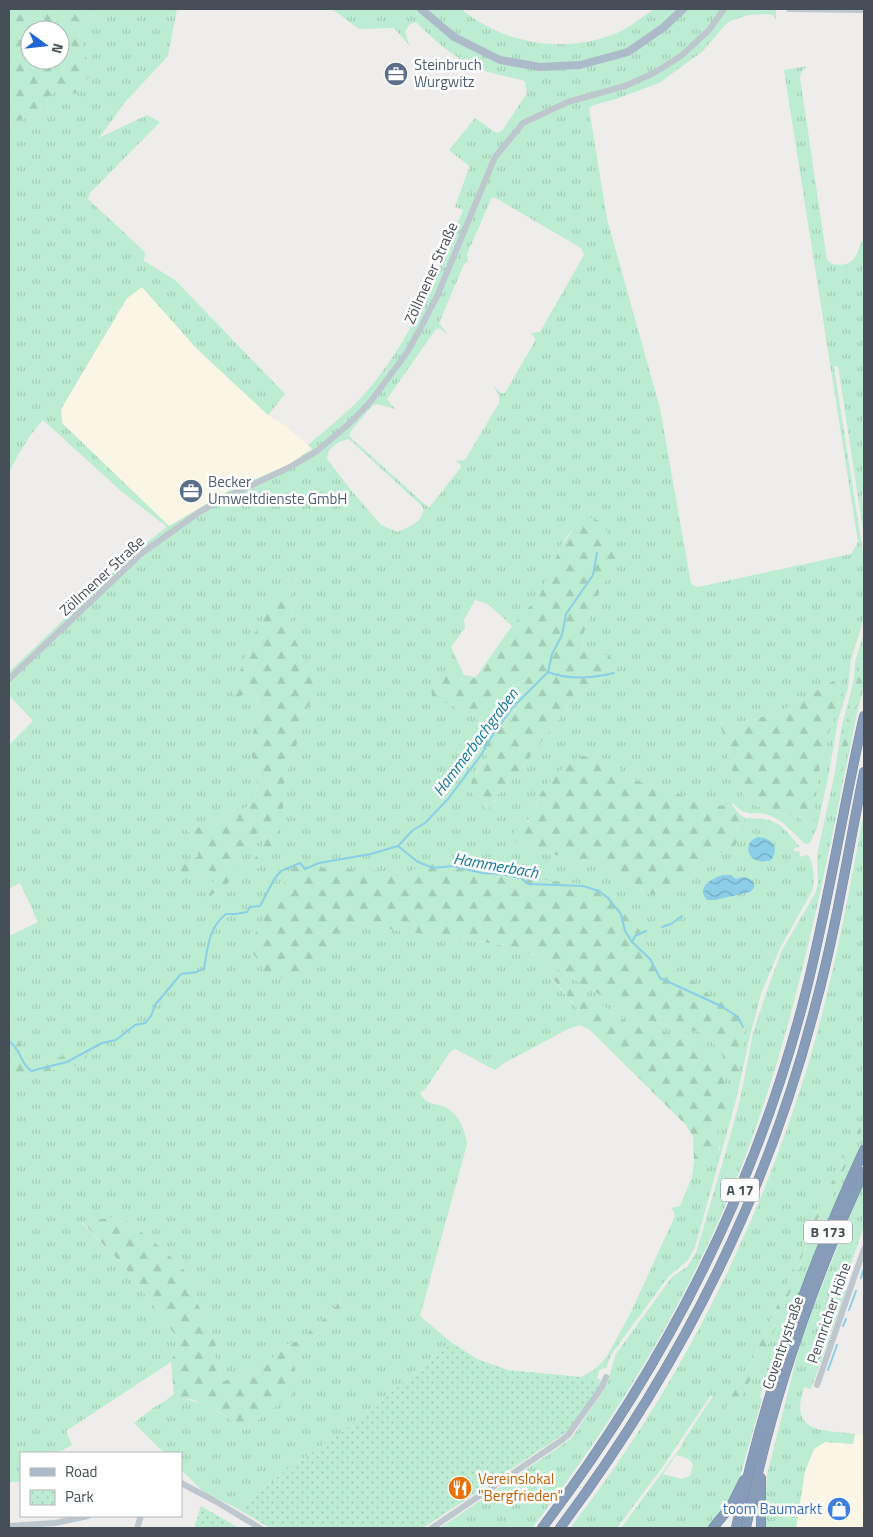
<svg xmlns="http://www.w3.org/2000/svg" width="873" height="1537" font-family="'Titillium Web',sans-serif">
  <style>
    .commercial { fill: #faf5e5 }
    .grass { fill: url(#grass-tufts); fill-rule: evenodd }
    .forest { fill: url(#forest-firs); fill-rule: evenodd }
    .park { fill: url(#park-dots) }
    .water { fill: url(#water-waves) }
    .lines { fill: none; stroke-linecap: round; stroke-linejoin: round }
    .stream { stroke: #8bcee7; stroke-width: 2 }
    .highway-casing { stroke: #7187a5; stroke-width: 10 }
    .minor { stroke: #bec6ce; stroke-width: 6 }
    .major { stroke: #adbaca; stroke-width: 8 }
    .highway { stroke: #869cb9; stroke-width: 9 }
    .labels { text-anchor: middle; stroke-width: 5; stroke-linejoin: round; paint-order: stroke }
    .shield { fill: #fff; stroke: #7e838a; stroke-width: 1 }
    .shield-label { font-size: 14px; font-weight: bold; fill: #464e58 }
    .service-label { font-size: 15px; fill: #4e5e75; stroke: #fff; text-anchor: start }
    .street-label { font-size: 15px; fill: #464e58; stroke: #fff }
    .food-label { font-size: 15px; fill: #c56008; stroke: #fff; text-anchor: start }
    .shop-label { font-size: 15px; fill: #366cbe; stroke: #fff; text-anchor: end }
    .water-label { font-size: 16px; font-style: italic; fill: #13789e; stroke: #fff }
  </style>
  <defs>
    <pattern id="grass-tufts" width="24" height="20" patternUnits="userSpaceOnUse" patternTransform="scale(1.25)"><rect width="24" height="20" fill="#bcecd1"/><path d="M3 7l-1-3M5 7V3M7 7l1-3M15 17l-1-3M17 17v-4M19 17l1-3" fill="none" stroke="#a3ccb6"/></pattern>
    <pattern id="forest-firs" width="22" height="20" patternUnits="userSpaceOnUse" patternTransform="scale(1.25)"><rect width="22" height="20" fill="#bcecd1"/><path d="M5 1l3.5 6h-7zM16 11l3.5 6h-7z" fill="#a3ccb6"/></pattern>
    <pattern id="park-dots" width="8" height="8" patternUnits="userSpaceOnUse" patternTransform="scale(1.25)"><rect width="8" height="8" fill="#bcecd1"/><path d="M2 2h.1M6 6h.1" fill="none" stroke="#a3ccb6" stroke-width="1.8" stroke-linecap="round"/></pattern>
    <pattern id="water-waves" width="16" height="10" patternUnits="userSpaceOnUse" patternTransform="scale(1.25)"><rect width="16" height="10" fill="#8bcee7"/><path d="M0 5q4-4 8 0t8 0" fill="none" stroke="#73a9be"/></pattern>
  </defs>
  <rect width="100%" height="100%" fill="#efecec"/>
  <!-- commercial -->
  <g class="commercial">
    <path d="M 142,287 L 197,349 L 268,415 L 287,427 L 312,449 L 286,466 L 230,490 L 169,526 L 62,423 L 61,409 L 127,298 Z"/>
    <path d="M 855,1434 L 864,1435 L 864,1528 L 796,1528 L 805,1471 L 814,1449 L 825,1442 L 853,1444 Z"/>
  </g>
  <!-- grass -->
  <g class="grass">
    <path d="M 97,9 L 177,9 L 168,56 L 126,101 L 99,138 L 147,115 L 160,122 L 90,193 L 88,199 L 145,252 L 144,261 L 175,280 L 285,394 L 268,415 L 197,349 L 142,287 L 127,298 L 61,409 L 62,423 L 169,526 L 230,490 L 286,466 L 312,449 L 308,445 C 324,431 342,417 357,402 C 410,346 434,280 463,210 L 455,207 L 469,168 L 469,166 L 449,150 L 475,118 L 496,133 L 502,131 L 527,93 L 525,81 C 511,77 496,75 483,70 C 457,61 435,41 416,22 L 410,24 L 405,31 L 409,45 L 394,28 L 359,29 L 332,9 L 461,9 C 506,46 572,56 625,29 C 634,25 649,10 657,9 C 668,7 681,9 692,9 C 720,9 748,9 776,9 L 776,20 L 773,15 L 767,14 L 748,15 L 730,21 L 724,26 L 703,51 L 659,83 L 616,99 L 594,105 L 589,108 L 607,219 L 660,408 L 691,584 L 698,587 L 851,554 L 858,542 L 784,70 L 807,66 L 801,72 L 800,78 L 827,260 L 832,264 C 857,268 855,255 864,237 L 864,493 L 862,495 L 864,516 L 864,536 L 838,366 L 834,367 L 864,559 L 864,618 L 851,660 L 848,688 L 838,720 L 829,773 L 817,828 L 810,843 L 807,844 L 803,842 C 793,833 783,820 769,815 C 754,810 746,819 733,803 L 732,805 L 708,806 L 662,787 L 648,785 L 630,778 L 622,770 L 537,799 C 536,810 532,820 522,824 L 516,842 L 531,850 L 605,865 L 646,893 L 655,895 L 662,890 L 677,891 L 681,883 L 730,846 L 739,825 L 746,818 C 779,819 779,823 800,847 L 794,848 L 794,851 L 800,852 L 799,855 L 802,857 L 806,855 L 809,856 C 814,867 815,880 812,891 L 780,948 L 761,994 L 750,1036 L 736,1100 L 695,1247 L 688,1260 L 668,1277 L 624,1337 L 611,1355 L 606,1368 L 599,1370 L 597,1378 L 601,1381 L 602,1385 L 592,1379 L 581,1377 L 594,1370 L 606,1358 L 631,1312 L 675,1216 L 674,1212 L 671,1208 L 680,1206 L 692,1177 L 694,1161 L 715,1164 L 720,1148 L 717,1140 L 722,1118 L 730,1110 L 730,1101 L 726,1094 L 723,1069 L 690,1038 L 633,1025 L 556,977 L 552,979 L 584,1016 L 590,1030 L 580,1025 L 570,1028 L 504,1063 L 495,1070 L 455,1049 L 450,1052 L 426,1088 L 420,1093 C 425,1104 432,1103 442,1106 C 458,1111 465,1129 467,1144 L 420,1316 L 452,1343 L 342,1432 L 282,1473 L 238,1509 L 203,1491 L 181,1470 L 181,1453 L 164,1453 L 134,1423 C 142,1417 158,1403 166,1401 C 196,1393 222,1414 245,1430 L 297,1379 L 294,1365 L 304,1346 L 330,1322 L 342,1298 L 325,1318 L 300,1340 L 284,1346 L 268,1364 L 222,1382 L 214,1352 L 217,1341 L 196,1301 L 192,1278 L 165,1251 L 121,1216 L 82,1223 L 123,1265 L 179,1340 L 171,1362 L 66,1431 L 72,1445 L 58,1453 L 21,1453 L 21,1482 L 9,1482 L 9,1070 L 17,1077 L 36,1076 L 52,1070 L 84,1064 L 77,1051 L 39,1064 L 31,1063 L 24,1059 C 25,1043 12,1032 9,1017 L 9,936 L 38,922 L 20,883 L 9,889 L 9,745 L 33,721 L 9,695 L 9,672 L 132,554 L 167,527 L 121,491 L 43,420 C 29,435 18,454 9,473 L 9,123 L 47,112 L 48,97 L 55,91 L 75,94 L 92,74 L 77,29 ZM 494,197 L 581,248 L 584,255 L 540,332 L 531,333 L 535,338 L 535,341 L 505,393 L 501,393 L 492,384 L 499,395 L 499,403 L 465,460 L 455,461 L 461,465 L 461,467 L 429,508 L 349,436 L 351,431 L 372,406 L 377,404 L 395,409 L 387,399 L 436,329 L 439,328 L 448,335 L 439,323 L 464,264 L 468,261 L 467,254 L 491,199 ZM 349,439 L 423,507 C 425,522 408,527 398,532 L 381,525 L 350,489 L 327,459 L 328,453 L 331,448 L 339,442 ZM 583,523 L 615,571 L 603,584 L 594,605 L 583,635 L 584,650 L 596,655 L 608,655 L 596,686 L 576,691 L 556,723 L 515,777 L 504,785 L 491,806 L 475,774 L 487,757 L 486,750 L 472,756 C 482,743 491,732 490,715 L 483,709 L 469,715 L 448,703 L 441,675 L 468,681 L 476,677 L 464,675 L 451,647 L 465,628 L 464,620 L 475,600 L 488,604 L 512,626 C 521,616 534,606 541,594 C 553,574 558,533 583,523 ZM 289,578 L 297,578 L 289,598 L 292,612 L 290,628 L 297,645 L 312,701 L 301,717 L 298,741 L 286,773 L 283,792 L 283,809 L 258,868 L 252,865 L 264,842 L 266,833 L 257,833 L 251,838 L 210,896 L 206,893 L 219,875 L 208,870 L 189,877 L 198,858 L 198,851 L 192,851 L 195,836 L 185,829 C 216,824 230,820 255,801 L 257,784 L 250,745 L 259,708 L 256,698 L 247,693 L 231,689 C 244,668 252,644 263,622 C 271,606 281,593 289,578 ZM 841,677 L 843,694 L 826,741 L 819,772 L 815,803 L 808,825 L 798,817 L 770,811 L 748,802 L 735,781 L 720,723 L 731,725 L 780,712 ZM 434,859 L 488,869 L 615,900 L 635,921 L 644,942 L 664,963 L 694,981 L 713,998 L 731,1006 L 743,1016 L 750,1015 L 735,1084 L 721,1051 L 702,1032 L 686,1030 L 636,1017 L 533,954 L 497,944 L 453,939 L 346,922 L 302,976 L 249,946 L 294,867 L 408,873 Z"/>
    <path d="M 864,634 L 864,651 L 844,732 L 839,773 L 842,773 L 864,673 L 864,686 L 857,713 C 850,749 842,786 835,822 C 807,958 776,1093 719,1220 C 670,1330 606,1432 532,1528 L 440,1528 L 571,1439 L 606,1386 C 610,1376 612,1365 616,1354 L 672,1277 L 687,1267 L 696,1253 L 727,1147 L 740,1100 L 753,1033 L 766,993 L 782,950 L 816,892 L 818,884 L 817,855 L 835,772 L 841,730 L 854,679 L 855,662 Z"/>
    <path d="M 864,812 L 864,1119 L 813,1219 L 788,1281 L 751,1364 L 732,1395 L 730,1421 L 741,1396 L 758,1366 L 794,1281 L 810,1236 L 822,1212 L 829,1203 L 864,1126 L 864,1141 L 842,1188 L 779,1355 L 772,1367 L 767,1382 L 764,1381 L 760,1397 L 762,1399 L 737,1487 L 729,1504 L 709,1528 L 621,1528 L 681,1447 L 684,1440 L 713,1396 L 711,1395 L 661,1469 L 617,1528 L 570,1528 C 676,1393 758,1229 808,1065 C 833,982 848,897 864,812 ZM 676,1455 C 684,1457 689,1457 693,1465 L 690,1476 L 682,1479 L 663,1474 Z"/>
    <path d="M 864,1181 L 864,1226 L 843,1287 L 846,1291 L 811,1389 L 804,1387 C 789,1434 821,1429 855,1434 L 853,1444 L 825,1442 L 814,1449 L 805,1471 L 796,1528 L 764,1528 L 767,1475 L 800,1344 L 810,1315 Z"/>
  </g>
  <!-- forest -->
  <g class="forest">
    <path d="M 9,9 L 97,9 L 77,29 L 92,74 L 75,94 L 55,91 L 48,97 L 47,112 L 9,123 ZM 30,30 L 60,30 L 60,60 L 30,60 Z"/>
    <path d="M 589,517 L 601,522 L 613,541 L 615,554 L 615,571 L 603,584 L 594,605 L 583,635 L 584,650 L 596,655 L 608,655 L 615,662 L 611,675 L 596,686 L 576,691 L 556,723 L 515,777 L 504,785 L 491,806 L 486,810 L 470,791 L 472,780 L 487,757 L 486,751 L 471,757 C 481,744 491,732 490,715 L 483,709 L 469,715 L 448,703 L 440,703 L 432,696 L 431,684 L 441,675 L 468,681 L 476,677 L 512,626 L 540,595 L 560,548 L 576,525 L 583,523 Z"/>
    <path d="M 297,577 L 289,598 L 292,612 L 290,628 L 305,662 L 314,686 L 312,701 L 301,717 L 298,741 L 286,773 L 283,792 L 283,809 L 278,834 L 269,851 L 258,868 L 251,865 L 264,842 L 266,834 L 257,833 L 251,838 L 227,885 L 210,896 L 205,893 L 218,875 L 208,870 L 189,877 L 171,876 C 177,865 186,859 198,857 L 198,851 L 191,851 L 195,836 L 185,829 C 214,824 231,820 255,801 L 257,784 L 250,745 L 259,708 L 256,698 L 247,693 L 236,698 L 230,689 L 239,675 L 250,641 L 289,578 Z"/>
    <path d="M 864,651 L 864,673 L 842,773 L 838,773 L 844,732 Z"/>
    <path d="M 842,676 L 843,694 L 826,741 L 819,772 L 815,804 L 812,813 L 815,822 L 811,826 L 809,825 L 798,817 L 770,811 L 748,802 L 735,781 L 720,723 L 731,725 L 780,712 Z"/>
    <path d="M 583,756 L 605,759 L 622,770 L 630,778 L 648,785 L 662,787 L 708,806 L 732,805 L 740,815 L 746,818 L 739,825 L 736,831 L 741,835 L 734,847 L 730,846 L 681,883 L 677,891 L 662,890 L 655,895 L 646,893 L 605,865 L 531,850 L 516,842 L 514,832 L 522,824 L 529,821 L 536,807 L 537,799 L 549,782 L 572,760 Z"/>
    <path d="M 433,859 L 488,869 L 535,879 L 592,885 L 615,900 L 635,921 L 644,942 L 664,963 L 694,981 L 713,998 L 731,1006 L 743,1016 L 750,1015 L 735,1086 L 721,1051 L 702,1032 L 686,1030 L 636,1017 L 533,954 L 497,944 L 453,939 L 347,922 L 302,976 L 271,979 L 248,946 L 294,866 L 408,873 Z"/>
    <path d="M 556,977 L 633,1025 L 690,1038 L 710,1049 L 723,1069 L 726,1094 L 731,1101 L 730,1110 L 722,1118 L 717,1140 C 720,1149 720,1156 715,1164 L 694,1161 L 693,1136 L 685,1124 L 590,1030 L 584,1016 L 552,978 Z"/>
    <path d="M 9,1017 C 12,1032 25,1043 24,1059 L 31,1063 L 39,1064 L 77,1051 L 88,1053 L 84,1064 L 52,1070 L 36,1076 L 17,1077 L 9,1070 Z"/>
    <path d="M 864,1119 L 864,1126 L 829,1203 C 811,1224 804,1253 795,1279 C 788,1298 780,1317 772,1336 C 760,1365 742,1392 730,1421 L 726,1408 L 732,1395 L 751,1364 L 788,1281 L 813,1219 Z"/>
    <path d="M 121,1216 L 165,1251 L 192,1278 L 196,1301 L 217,1341 L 214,1352 L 222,1382 L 268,1364 L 284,1346 L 300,1340 L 325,1318 L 343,1298 L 346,1301 L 330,1322 L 304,1346 L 294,1365 L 297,1379 L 293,1394 L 244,1430 L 221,1413 L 192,1399 L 165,1401 L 174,1394 L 171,1362 L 179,1340 L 123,1265 L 82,1222 Z"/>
  </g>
  <!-- park -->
  <g class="park">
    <path d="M 452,1343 L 477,1359 L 508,1370 L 581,1377 L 592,1379 L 602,1385 L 567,1432 L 423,1528 L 270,1528 L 238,1509 L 282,1473 L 342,1432 Z"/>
    <path d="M 201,1506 L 239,1528 L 194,1528 Z"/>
  </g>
  <!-- water -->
  <g class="water">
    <path d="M 758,837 C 772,838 780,848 771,860 C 750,868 739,843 758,837 Z"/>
    <path d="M 723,875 L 731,875 L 736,879 C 744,876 749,877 754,883 L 754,888 L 750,892 L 715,900 L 707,900 C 696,888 711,878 723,875 Z"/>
  </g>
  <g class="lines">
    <!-- stream -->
    <g class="stream">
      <path d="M 548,672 C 568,680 593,678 614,673"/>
      <path d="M 398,846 L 413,830 L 425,823 L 448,799 L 481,755 L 494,733 L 511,709 L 548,672 L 552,654 L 562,635 L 566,614 L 593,575 L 597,553"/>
      <path d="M 662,927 L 671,924 L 682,916"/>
      <path d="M 632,942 L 635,936 L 646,931"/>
      <path d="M 9,1041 C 23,1052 18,1060 31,1071 L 67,1062 L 102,1043 L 116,1040 L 135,1025 L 145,1023 L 151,1016 L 155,1005 L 181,974 L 197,972 L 204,968 C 208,948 208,928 226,914 L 236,914 L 247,912 L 250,907 L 260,906 L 275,878 L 281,871 L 300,863 L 305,869 L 319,863 L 371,854 L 398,846 L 418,862 L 433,868 L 453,866 L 482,873 L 501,874 L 521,878 L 528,884 L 583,886 L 599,891 L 608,898 L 621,914 L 625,931 L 632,942 L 650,959 L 660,978 L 721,1006 L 738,1017 L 743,1027"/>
      <path d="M 861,1278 L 864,1268"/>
      <path d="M 849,1310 L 856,1291"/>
      <path d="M 843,1326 L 846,1319"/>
      <path d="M 828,1370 L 837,1345"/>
    </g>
    <!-- highway casing -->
    <g class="highway-casing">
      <g id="highway">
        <path d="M 542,1528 C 661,1371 753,1194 803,1003 C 828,908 842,811 864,716"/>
        <path d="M 560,1528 C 678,1370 766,1199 815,1007 C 836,930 848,851 864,772"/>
        <path d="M 713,1528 L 731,1506 L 744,1480"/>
        <path d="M 736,1528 C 763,1398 808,1271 864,1150"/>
        <path d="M 746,1528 C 770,1406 811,1285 864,1172"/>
        <path d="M 761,1528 L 761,1478"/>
      </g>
    </g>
    <!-- minor -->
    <g class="minor">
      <path d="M 789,9 L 864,10"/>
      <path d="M 9,679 L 142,553 L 201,511 L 229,496 L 292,466 L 317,451 L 350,423 L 371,401 L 406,354 L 419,331 L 438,294 L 495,157 L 523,123 L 568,102 L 625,86 L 654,73 L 681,56 L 709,30 L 724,9"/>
      <path d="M 817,1385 L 864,1249"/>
      <path d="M 181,1483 L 215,1501 L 260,1528"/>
      <path d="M 9,1526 L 55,1523 L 88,1516"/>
      <path d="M 137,1528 L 141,1516"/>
      <path d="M 432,1528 L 562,1440 L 568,1435 L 602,1387 L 606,1377"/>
    </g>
    <!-- major -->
    <path class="major" d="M 421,9 L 454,37 L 500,60 L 540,67 L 580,65 L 628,52 L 664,27 L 683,9"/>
    <!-- highway -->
    <use href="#highway" class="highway"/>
  </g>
  <!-- icons -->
  <defs>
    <g id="office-disc" transform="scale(1.25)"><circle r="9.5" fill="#5c6f8a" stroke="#fff"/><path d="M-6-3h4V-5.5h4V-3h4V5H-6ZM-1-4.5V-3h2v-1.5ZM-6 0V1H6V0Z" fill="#fff"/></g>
    <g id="restaurant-disc" transform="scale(1.25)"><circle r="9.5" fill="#e8710a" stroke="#fff"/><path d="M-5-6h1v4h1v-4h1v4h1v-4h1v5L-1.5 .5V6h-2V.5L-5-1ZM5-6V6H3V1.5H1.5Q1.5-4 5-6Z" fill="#fff"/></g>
    <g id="shop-disc" transform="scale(1.25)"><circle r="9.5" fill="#3f7fe0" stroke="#fff"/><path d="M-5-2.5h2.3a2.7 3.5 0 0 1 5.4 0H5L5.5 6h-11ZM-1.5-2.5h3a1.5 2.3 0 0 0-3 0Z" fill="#fff"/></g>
  </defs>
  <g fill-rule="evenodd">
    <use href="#office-disc" x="396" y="74"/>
    <use href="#office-disc" x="191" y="491"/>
    <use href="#restaurant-disc" x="460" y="1488"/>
    <use href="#shop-disc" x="839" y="1509"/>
  </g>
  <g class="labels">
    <!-- shield labels -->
    <g class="shield">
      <rect x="721" y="1178.5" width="38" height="23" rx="4"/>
      <rect x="804" y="1220.5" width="48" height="23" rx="4"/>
    </g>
    <g class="shield-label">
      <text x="740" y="1195">A 17</text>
      <text x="828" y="1237">B 173</text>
    </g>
    <!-- service labels -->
    <g class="service-label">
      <text x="414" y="70">Steinbruch<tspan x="414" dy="17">Wurgwitz</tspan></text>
      <text x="208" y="487">Becker<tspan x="208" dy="17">Umweltdienste GmbH</tspan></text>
    </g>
    <!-- street labels -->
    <g class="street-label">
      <text transform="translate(431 273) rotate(-66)" y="5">Zöllmener Straße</text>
      <text transform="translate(102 576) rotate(-43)" y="5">Zöllmener Straße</text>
      <text transform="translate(829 1313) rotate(-71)" y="5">Pennricher Höhe</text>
      <text transform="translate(783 1343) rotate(-71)" y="5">Coventrystraße</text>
    </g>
    <!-- food labels -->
    <g class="food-label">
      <text x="478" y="1484">Vereinslokal<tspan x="478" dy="17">"Bergfrieden"</tspan></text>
    </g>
    <!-- shop labels -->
    <g class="shop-label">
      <text x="822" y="1514">toom Baumarkt</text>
    </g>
    <!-- water labels -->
    <g class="water-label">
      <text transform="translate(475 742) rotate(-53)" y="6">Hammerbachgraben</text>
      <text transform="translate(496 865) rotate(10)" y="6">Hammerbach</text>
    </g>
  </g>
  <!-- border -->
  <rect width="873" height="1537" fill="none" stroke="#464e58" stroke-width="20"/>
  <!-- legend -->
  <rect x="20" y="1452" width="162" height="65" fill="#ffffff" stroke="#b5b8bc"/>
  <rect x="30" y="1468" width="25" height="8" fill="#adbaca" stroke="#b5b8bc"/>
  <text x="65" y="1477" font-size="15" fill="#464e58">Road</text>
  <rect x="30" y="1490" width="25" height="15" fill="url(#park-dots)" stroke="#b5b8bc"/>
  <text x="65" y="1502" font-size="15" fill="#464e58">Park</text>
  <!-- north arrow -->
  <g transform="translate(45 45) rotate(105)"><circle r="24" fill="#ffffff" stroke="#b5b8bc"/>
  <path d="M0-4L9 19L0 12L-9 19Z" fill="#2264d4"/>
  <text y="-8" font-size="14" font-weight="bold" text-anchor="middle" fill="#464e58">N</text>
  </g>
</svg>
